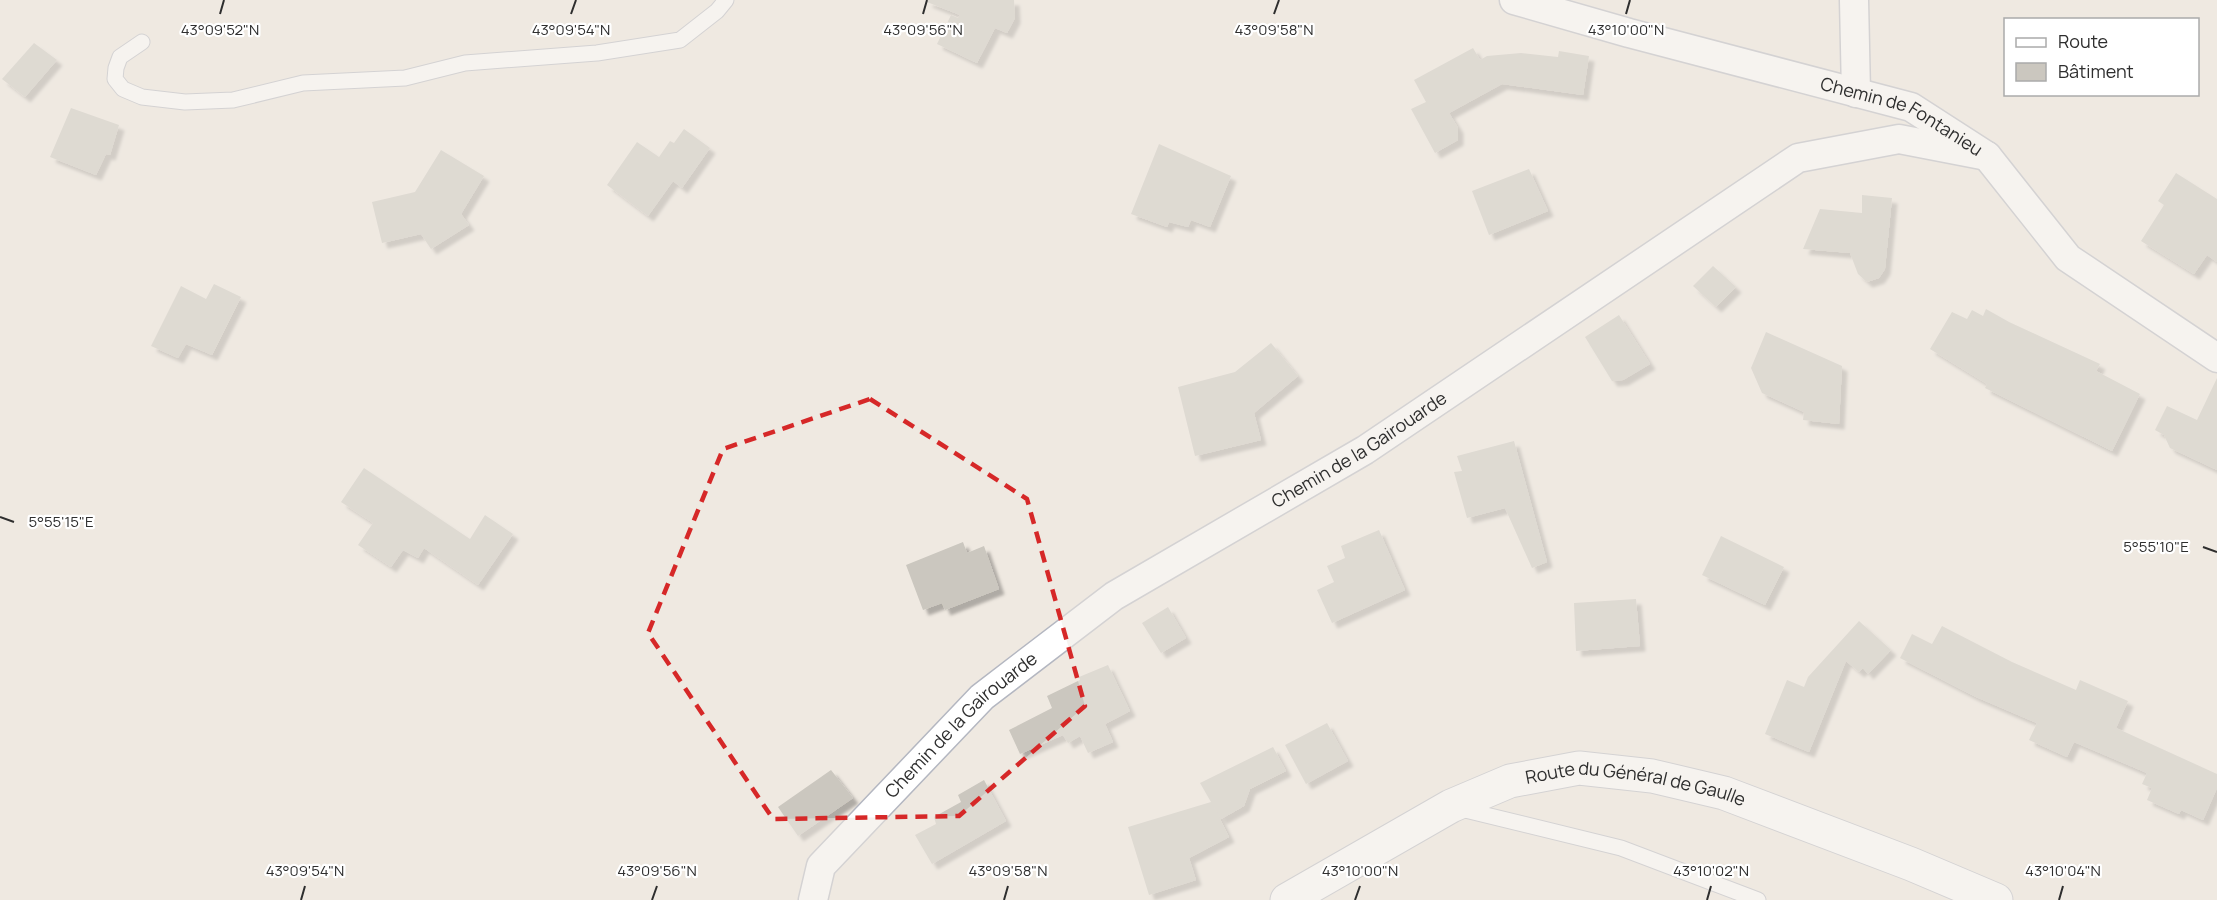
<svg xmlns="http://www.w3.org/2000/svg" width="2217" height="900" font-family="Manrope,sans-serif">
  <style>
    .building { fill: #cbc7bf; filter: url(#shadow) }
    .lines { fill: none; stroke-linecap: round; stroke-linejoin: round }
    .lane-casing { stroke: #b4b7c1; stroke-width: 17 }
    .street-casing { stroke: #b4b7c1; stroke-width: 31 }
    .secondary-casing { stroke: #b4b7c1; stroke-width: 35 }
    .lane { stroke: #fff; stroke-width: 15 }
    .street { stroke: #fff; stroke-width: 28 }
    .secondary { stroke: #fff; stroke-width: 33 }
    .marked { fill: none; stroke: #d62828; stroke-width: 4.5; stroke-dasharray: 12 8; stroke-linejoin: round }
    .ticks { fill: none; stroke: #2e2e2e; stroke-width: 2 }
    .labels { text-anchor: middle; stroke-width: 4.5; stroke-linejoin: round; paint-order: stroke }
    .street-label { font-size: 18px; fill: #2e2e2e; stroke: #fff }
    .ticks-label { font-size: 15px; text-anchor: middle; fill: #2e2e2e; stroke: #fff; stroke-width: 4.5; stroke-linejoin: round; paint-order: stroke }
  </style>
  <defs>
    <filter id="shadow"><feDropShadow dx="5.5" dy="5.5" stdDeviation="1.5" flood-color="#0004"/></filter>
  </defs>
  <rect width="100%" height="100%" fill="#efe9e1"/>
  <!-- building -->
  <g class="building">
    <path d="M 927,0 L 1014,0 L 1015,18 L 1007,33 L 995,28 L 977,63 L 937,44 L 951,15 L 958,18 L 960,15 L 927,2 Z"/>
    <path d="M 34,43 L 57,60 L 25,97 L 2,79 Z"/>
    <path d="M 1473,48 L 1480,60 L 1487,56 L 1521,53 L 1558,57 L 1559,51 L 1589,56 L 1583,95 L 1502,84 L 1449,113 L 1458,128 L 1458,140 L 1435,153 L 1411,109 L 1426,102 L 1414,80 Z"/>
    <path d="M 71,108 L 119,125 L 110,155 L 106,154 L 96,175 L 50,157 Z"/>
    <path d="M 684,129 L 710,148 L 682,188 L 673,181 L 648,216 L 607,185 L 637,142 L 659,157 L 670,141 L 674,143 Z"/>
    <path d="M 1159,144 L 1231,176 L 1210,227 L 1191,220 L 1188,227 L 1169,222 L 1167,227 L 1131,214 Z"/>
    <path d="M 441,150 L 484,176 L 461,214 L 469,225 L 431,249 L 421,234 L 382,243 L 372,202 L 415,192 Z"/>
    <path d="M 1529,169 L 1548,211 L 1489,235 L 1472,191 Z"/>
    <path d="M 2176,173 L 2217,199 L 2217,262 L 2207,255 L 2194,274 L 2141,241 L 2164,205 L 2158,201 Z"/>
    <path d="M 1862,195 L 1892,198 L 1885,269 L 1879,278 L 1867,282 L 1858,274 L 1850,253 L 1803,249 L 1820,209 L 1862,213 Z"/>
    <path d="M 1713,266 L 1736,287 L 1716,307 L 1693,286 Z"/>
    <path d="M 214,284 L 241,297 L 212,355 L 186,344 L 178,358 L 151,346 L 181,286 L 206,299 Z"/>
    <path d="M 1986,309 L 2009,322 L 2100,364 L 2096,371 L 2140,394 L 2112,451 L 1985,388 L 1987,384 L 1930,349 L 1952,312 L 1967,319 L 1972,310 L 1983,316 Z"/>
    <path d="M 1619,315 L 1650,364 L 1623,380 L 1612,381 L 1585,337 Z"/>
    <path d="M 1766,332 L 1842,366 L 1839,424 L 1803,420 L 1804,412 L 1762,393 L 1751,368 Z"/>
    <path d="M 1271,343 L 1298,376 L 1254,413 L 1261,440 L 1195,456 L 1178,387 L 1235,372 Z"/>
    <path d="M 2217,378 L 2217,470 L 2170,448 L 2164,435 L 2155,430 L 2167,406 L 2197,420 Z"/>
    <path d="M 1514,441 L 1547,562 L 1532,568 L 1505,508 L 1467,518 L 1454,472 L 1462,471 L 1457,456 Z"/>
    <path d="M 364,468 L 470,539 L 485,515 L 513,534 L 478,585 L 424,548 L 418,558 L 403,550 L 391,567 L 358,545 L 373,523 L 341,502 Z"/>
    <path d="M 1379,530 L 1405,590 L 1332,623 L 1317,590 L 1334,582 L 1327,566 L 1345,558 L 1341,546 Z"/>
    <path d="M 1721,536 L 1784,567 L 1765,605 L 1702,575 Z"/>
    <path d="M 963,542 L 967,553 L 984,546 L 999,589 L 945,610 L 942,603 L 923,610 L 906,565 Z"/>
    <path d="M 1636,599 L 1640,646 L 1576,651 L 1574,603 Z"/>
    <path d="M 1168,607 L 1186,638 L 1161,653 L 1142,623 Z"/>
    <path d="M 1859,621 L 1891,650 L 1868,674 L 1863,668 L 1859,672 L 1846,661 L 1809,752 L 1765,734 L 1787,680 L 1804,687 L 1808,677 Z"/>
    <path d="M 1942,626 L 2012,662 L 2076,690 L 2080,680 L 2128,701 L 2116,728 L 2217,774 L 2217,788 L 2203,820 L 2181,810 L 2179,814 L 2147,800 L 2152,788 L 2142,784 L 2147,773 L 2074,742 L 2067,757 L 2029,740 L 2037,723 L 1976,697 L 1900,658 L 1912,634 L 1932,644 Z"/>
    <path d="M 1108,665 L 1130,711 L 1105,724 L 1113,742 L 1088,753 L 1080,736 L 1068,743 L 1063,735 L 1020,754 L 1009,730 L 1052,708 L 1047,696 L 1080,680 L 1079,677 Z"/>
    <path d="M 1327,723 L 1348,761 L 1306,784 L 1285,745 Z"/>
    <path d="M 1273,747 L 1286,771 L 1250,789 L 1244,806 L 1221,819 L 1214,807 L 1229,837 L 1189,858 L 1196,880 L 1149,895 L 1128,827 L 1211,802 L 1200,783 Z"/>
    <path d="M 831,770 L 853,798 L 798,836 L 778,807 Z"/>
    <path d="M 984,780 L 1006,821 L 932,864 L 915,835 L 936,824 L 934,817 L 961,802 L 958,795 Z"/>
  </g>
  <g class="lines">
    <!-- lane casing -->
    <g class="lane-casing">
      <g id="lane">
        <path d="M 142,42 L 120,57 L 116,68 L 115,79 L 123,89 L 142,97 L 185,102 L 233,100 L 303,83 L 405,78 L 465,63 L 597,53 L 680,40 L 717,11 L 726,0"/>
        <path d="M 1457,808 L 1621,848 L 1758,900"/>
      </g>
    </g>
    <!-- street casing -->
    <g class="street-casing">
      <g id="street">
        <path id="s1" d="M 1514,0 L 1629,33 L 1911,107 L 1987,156 L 2068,258 L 2217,358"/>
        <path d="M 1854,0 L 1856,93"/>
        <path id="s2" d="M 813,900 L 821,866 L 982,697 L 1114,596 L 1365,450 L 1798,158 L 1899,139 L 1987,156"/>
      </g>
    </g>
    <!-- secondary casing -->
    <g class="secondary-casing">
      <g id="secondary">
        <path id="s3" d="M 1287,900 L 1451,806 L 1510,781 L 1579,768 L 1652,776 L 1724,793 L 1911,864 L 1996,900"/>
      </g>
    </g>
    <!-- lane -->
    <use href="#lane" class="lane"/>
    <!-- street -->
    <use href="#street" class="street"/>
    <!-- secondary -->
    <use href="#secondary" class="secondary"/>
  </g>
  <!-- marked area -->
  <path d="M0 0H2217V900H0ZM 870,399 L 1027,499 L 1085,706 L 959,816 L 773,819 L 648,633 L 723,449 Z" fill="#efe9e1" fill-opacity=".55" fill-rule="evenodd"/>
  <path class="marked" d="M 870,399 L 1027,499 L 1085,706 L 959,816 L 773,819 L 648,633 L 723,449 Z"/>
  <!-- ticks -->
  <path class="ticks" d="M 220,14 L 224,0M 571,14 L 576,0M 923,14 L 927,0M 1274,14 L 1279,0M 1626,14 L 1630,0M 0,517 L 14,522M 2203,547 L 2217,552M 301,900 L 305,886M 652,900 L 657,886M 1004,900 L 1008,886M 1355,900 L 1360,886M 1707,900 L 1711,886M 2059,900 L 2063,886"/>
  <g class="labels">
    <!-- street labels -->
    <g class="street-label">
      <text dy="6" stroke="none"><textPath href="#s1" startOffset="406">Chemin de Fontanieu</textPath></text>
      <text dy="6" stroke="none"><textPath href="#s2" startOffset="720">Chemin de la Gairouarde</textPath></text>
      <text dy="6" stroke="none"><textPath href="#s2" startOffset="234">Chemin de la Gairouarde</textPath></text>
      <text dy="6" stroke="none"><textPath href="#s3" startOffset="381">Route du Général de Gaulle</textPath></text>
    </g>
  </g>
  <g class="ticks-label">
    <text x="220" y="35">43°09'52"N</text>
    <text x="571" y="35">43°09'54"N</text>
    <text x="923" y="35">43°09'56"N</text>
    <text x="1274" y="35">43°09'58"N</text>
    <text x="1626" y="35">43°10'00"N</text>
    <text x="61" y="527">5°55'15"E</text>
    <text x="2156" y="552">5°55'10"E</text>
    <text x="305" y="876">43°09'54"N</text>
    <text x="657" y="876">43°09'56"N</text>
    <text x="1008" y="876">43°09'58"N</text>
    <text x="1360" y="876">43°10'00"N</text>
    <text x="1711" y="876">43°10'02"N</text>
    <text x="2063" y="876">43°10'04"N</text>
  </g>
  <!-- legend -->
  <rect x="2004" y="18" width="195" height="78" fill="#ffffff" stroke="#ababab" stroke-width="1.5"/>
  <rect x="2016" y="38" width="30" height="9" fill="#ffffff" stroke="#ababab" stroke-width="1.5"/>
  <text x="2058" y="48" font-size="18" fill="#2e2e2e">Route</text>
  <rect x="2016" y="63" width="30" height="18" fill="#cbc7bf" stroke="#ababab" stroke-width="1.5"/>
  <text x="2058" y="78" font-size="18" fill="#2e2e2e">Bâtiment</text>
</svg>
